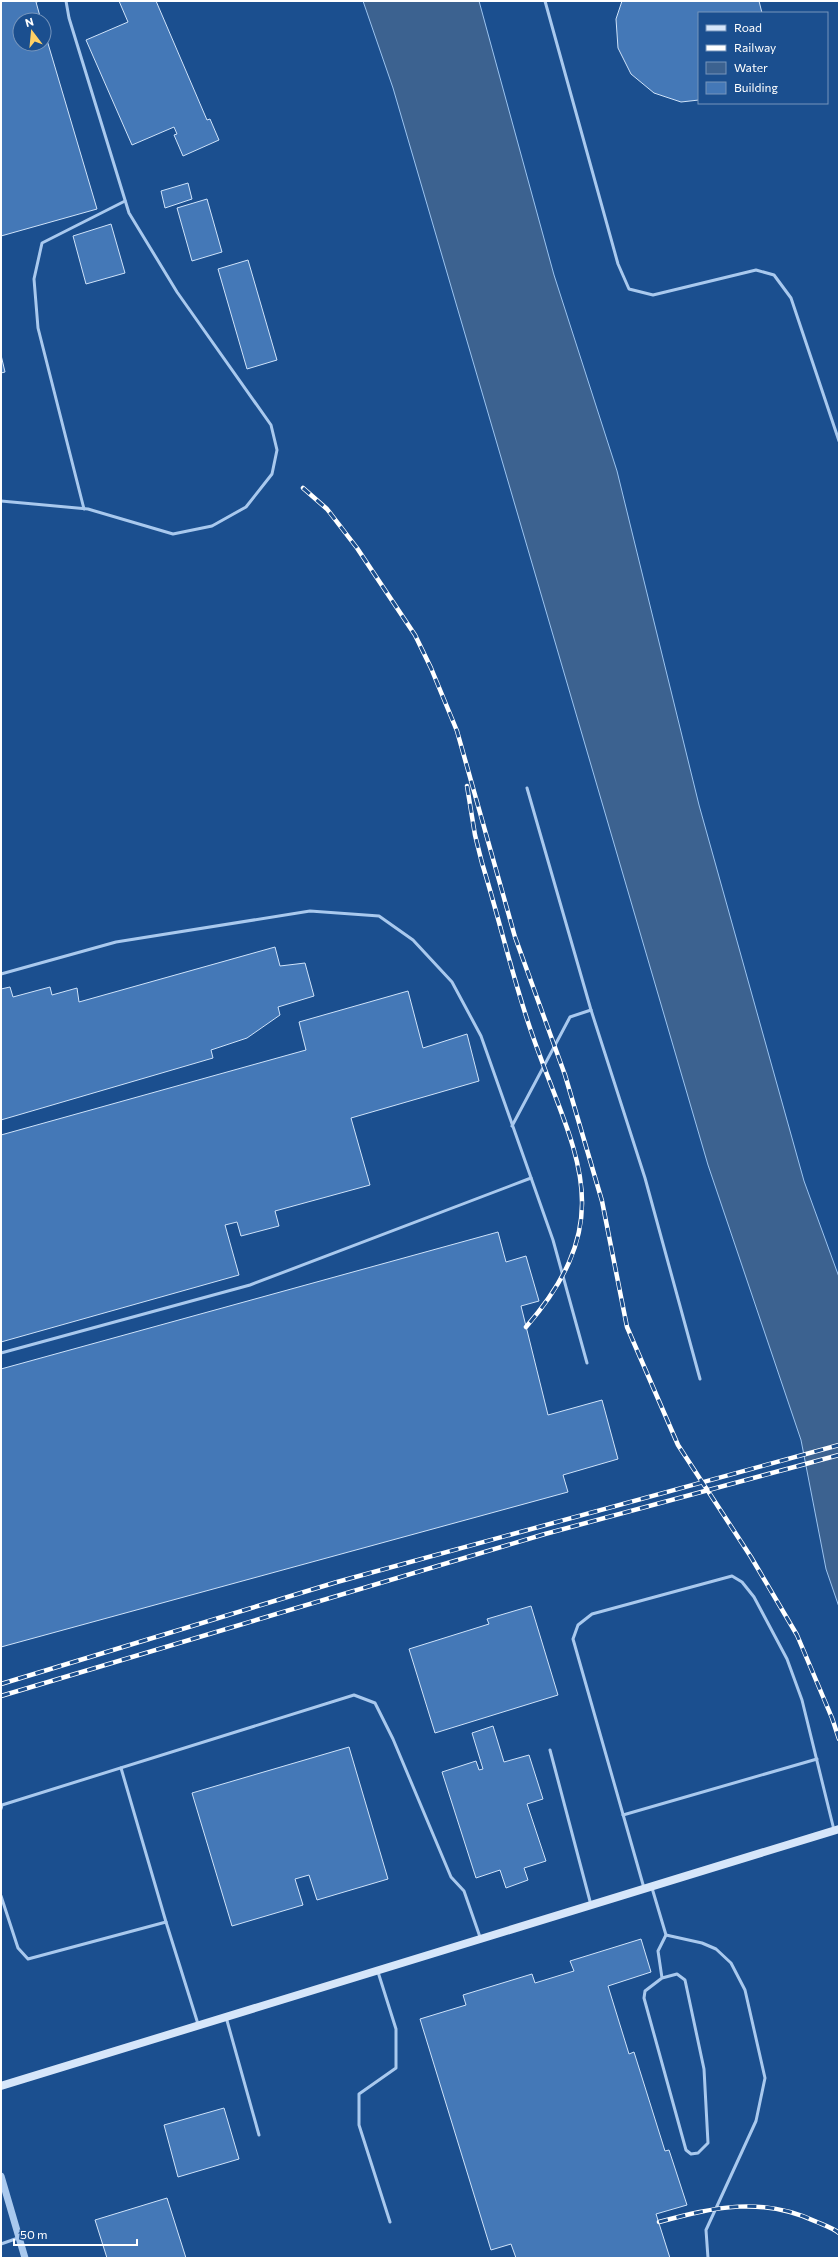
<svg xmlns="http://www.w3.org/2000/svg" width="840" height="2259" font-family="Commissioner,sans-serif">
  <style>
    .water { fill: #3c6290; stroke: #9cc4f0 }
    .building { fill: #4478b7; stroke: #cfe3fa }
    .lines { fill: none; stroke-linecap: round; stroke-linejoin: round }
    .service { stroke: #a9c9ee; stroke-width: 3 }
    .tertiary { stroke: #a9c9ee; stroke-width: 7 }
    .secondary { stroke: #d6e6fa; stroke-width: 8 }
    .rail-casing { stroke: #fff; stroke-width: 4.5 }
    .rail { stroke: #1b4f8f; stroke-width: 3; stroke-dasharray: 9; stroke-linecap: butt }
  </style>
  <rect width="100%" height="100%" fill="#1b4f8f"/>
  <!-- water -->
  <path class="water" d="M 363,1 L 479,1 L 554,275 L 617,471 L 699,805 L 804,1181 L 839,1277 L 839,1607 L 826,1569 L 801,1440 L 708,1165 L 393,88 Z"/>
  <!-- building -->
  <g class="building">
    <path d="M 1,1 L 41,1 L 36,2 L 41,20 L 20,20 L 20,44 L 44,44 L 44,30 L 97,209 L 1,236 Z"/>
    <path d="M 119,1 L 156,1 L 207,120 L 210,119 L 219,140 L 183,156 L 174,135 L 177,134 L 174,127 L 132,145 L 86,40 L 128,22 Z"/>
    <path d="M 622,1 L 759,1 L 762,13 L 699,13 L 699,100 L 681,102 L 654,93 L 631,74 L 618,48 L 616,19 Z"/>
    <path d="M 188,183 L 192,199 L 165,208 L 161,191 Z"/>
    <path d="M 207,199 L 222,252 L 192,261 L 177,208 Z"/>
    <path d="M 111,224 L 125,273 L 86,284 L 73,236 Z"/>
    <path d="M 248,260 L 277,360 L 247,369 L 218,269 Z"/>
    <path d="M 1,355 L 5,372 L 1,373 Z"/>
    <path d="M 275,947 L 280,966 L 305,963 L 314,996 L 278,1007 L 280,1015 L 247,1038 L 211,1050 L 213,1058 L 1,1120 L 1,989 L 10,987 L 13,997 L 50,987 L 52,995 L 77,988 L 79,1002 Z"/>
    <path d="M 408,991 L 423,1048 L 467,1034 L 479,1081 L 351,1118 L 370,1185 L 275,1211 L 279,1226 L 241,1236 L 237,1222 L 225,1225 L 239,1275 L 1,1342 L 1,1135 L 306,1050 L 299,1022 Z"/>
    <path d="M 498,1232 L 506,1262 L 526,1256 L 539,1301 L 521,1306 L 548,1415 L 602,1400 L 618,1459 L 563,1475 L 568,1492 L 1,1647 L 1,1369 Z"/>
    <path d="M 531,1606 L 558,1695 L 435,1733 L 409,1649 L 489,1624 L 487,1619 Z"/>
    <path d="M 493,1726 L 504,1762 L 529,1755 L 543,1799 L 527,1804 L 546,1861 L 524,1868 L 528,1880 L 506,1888 L 500,1870 L 476,1878 L 442,1772 L 476,1761 L 479,1770 L 483,1769 L 472,1733 Z"/>
    <path d="M 349,1747 L 388,1879 L 317,1900 L 309,1875 L 295,1879 L 303,1905 L 232,1926 L 192,1793 Z"/>
    <path d="M 641,1939 L 651,1972 L 608,1986 L 629,2054 L 634,2052 L 665,2151 L 669,2150 L 687,2205 L 656,2214 L 670,2258 L 516,2258 L 511,2244 L 491,2250 L 420,2019 L 466,2005 L 463,1995 L 532,1974 L 535,1983 L 574,1971 L 570,1961 Z"/>
    <path d="M 224,2108 L 239,2159 L 178,2177 L 164,2125 Z"/>
    <path d="M 167,2198 L 186,2258 L 107,2258 L 95,2220 Z"/>
  </g>
  <g class="lines">
    <!-- service -->
    <g class="service">
      <path d="M 545,1 L 618,264 L 629,289 L 653,295 L 756,270 L 774,275 L 791,298 L 839,441"/>
      <path d="M 1,501 L 88,509 L 173,534 L 212,526 L 246,507 L 272,474 L 277,450 L 271,425 L 177,292 L 129,213 L 69,18 L 66,1"/>
      <path d="M 84,509 L 38,328 L 34,279 L 42,243 L 125,201"/>
      <path d="M 1,974 L 116,942 L 310,911 L 379,916 L 413,940 L 452,982 L 481,1036 L 553,1240 L 587,1363"/>
      <path d="M 591,1010 L 645,1178 L 700,1379"/>
      <path d="M 512,1126 L 570,1017 L 591,1010 L 527,788"/>
      <path d="M 1,1353 L 250,1285 L 531,1178"/>
      <path d="M 550,1750 L 591,1905"/>
      <path d="M 1,1809 L 2,1805 L 354,1695 L 375,1703 L 393,1739 L 451,1877 L 464,1891 L 480,1937"/>
      <path d="M 623,1815 L 817,1759"/>
      <path d="M 644,1888 L 573,1639 L 578,1625 L 592,1614 L 732,1576 L 742,1582 L 754,1597 L 787,1659 L 802,1700 L 834,1830"/>
      <path d="M 652,1888 L 666,1935 L 658,1951 L 662,1978 L 677,1974 L 685,1980 L 704,2069 L 708,2143 L 698,2153 L 691,2154 L 686,2150 L 644,1998 L 645,1991 L 662,1978"/>
      <path d="M 1,1896 L 18,1948 L 28,1959 L 166,1922 L 121,1768"/>
      <path d="M 166,1922 L 198,2024"/>
      <path d="M 666,1935 L 702,1943 L 716,1949 L 731,1963 L 745,1990 L 765,2078 L 756,2121 L 706,2230 L 708,2258"/>
      <path d="M 378,1972 L 396,2029 L 396,2068 L 359,2094 L 359,2125 L 390,2222"/>
      <path d="M 226,2017 L 259,2135"/>
      <path d="M 1,2244 L 18,2238"/>
    </g>
    <!-- tertiary -->
    <path class="tertiary" d="M 1,2176 L 25,2258"/>
    <!-- secondary -->
    <path class="secondary" d="M 1,2086 L 839,1829"/>
    <!-- rail casing -->
    <g class="rail-casing">
      <g id="rail">
        <path d="M 303,488 L 327,509 L 357,548 L 415,635 L 431,668 L 457,731 L 515,937 L 565,1075 L 602,1201 L 627,1327 L 678,1445 L 751,1557 L 797,1635 L 832,1718 L 839,1739"/>
        <path d="M 467,786 L 475,835 L 482,863 C 499,918 512,976 531,1031 C 572,1151 624,1214 526,1327"/>
        <path d="M 1,1684 L 337,1582 L 839,1445"/>
        <path d="M 1,1696 L 545,1534 L 839,1455"/>
        <path d="M 659,2222 C 715,2207 762,2196 817,2222 C 824,2225 833,2228 839,2233"/>
      </g>
    </g>
    <!-- rail -->
    <use href="#rail" class="rail"/>
  </g>
  <!-- border -->
  <rect width="840" height="2259" fill="none" stroke="#ffffff" stroke-width="4"/>
  <!-- legend -->
  <rect x="698" y="12" width="130" height="92" fill="#1b4f8f" stroke="#7695bc"/>
  <rect x="706" y="25" width="20" height="6" fill="#d6e6fa" stroke="#7695bc"/>
  <text x="734" y="32" font-size="12" fill="#ffffff">Road</text>
  <rect x="706" y="45" width="20" height="6" fill="#ffffff" stroke="#7695bc"/>
  <text x="734" y="52" font-size="12" fill="#ffffff">Railway</text>
  <rect x="706" y="62" width="20" height="12" fill="#3c6290" stroke="#7695bc"/>
  <text x="734" y="72" font-size="12" fill="#ffffff">Water</text>
  <rect x="706" y="82" width="20" height="12" fill="#4478b7" stroke="#7695bc"/>
  <text x="734" y="92" font-size="12" fill="#ffffff">Building</text>
  <!-- north arrow -->
  <g transform="translate(32 32) rotate(344)"><circle r="19" fill="#1b4f8f" stroke="#7695bc"/>
  <path d="M0-3L7 15L0 10L-7 15Z" fill="#ffd166"/>
  <text y="-6" font-size="11" font-weight="bold" text-anchor="middle" fill="#ffffff">N</text>
  </g>
  <!-- scale -->
  <path d="M14 2239v6h123v-6" fill="none" stroke="#ffffff" stroke-width="2"/>
  <text x="20" y="2239" font-size="12" fill="#ffffff" stroke="#1b4f8f" stroke-width="3" paint-order="stroke">50 m</text>
</svg>
